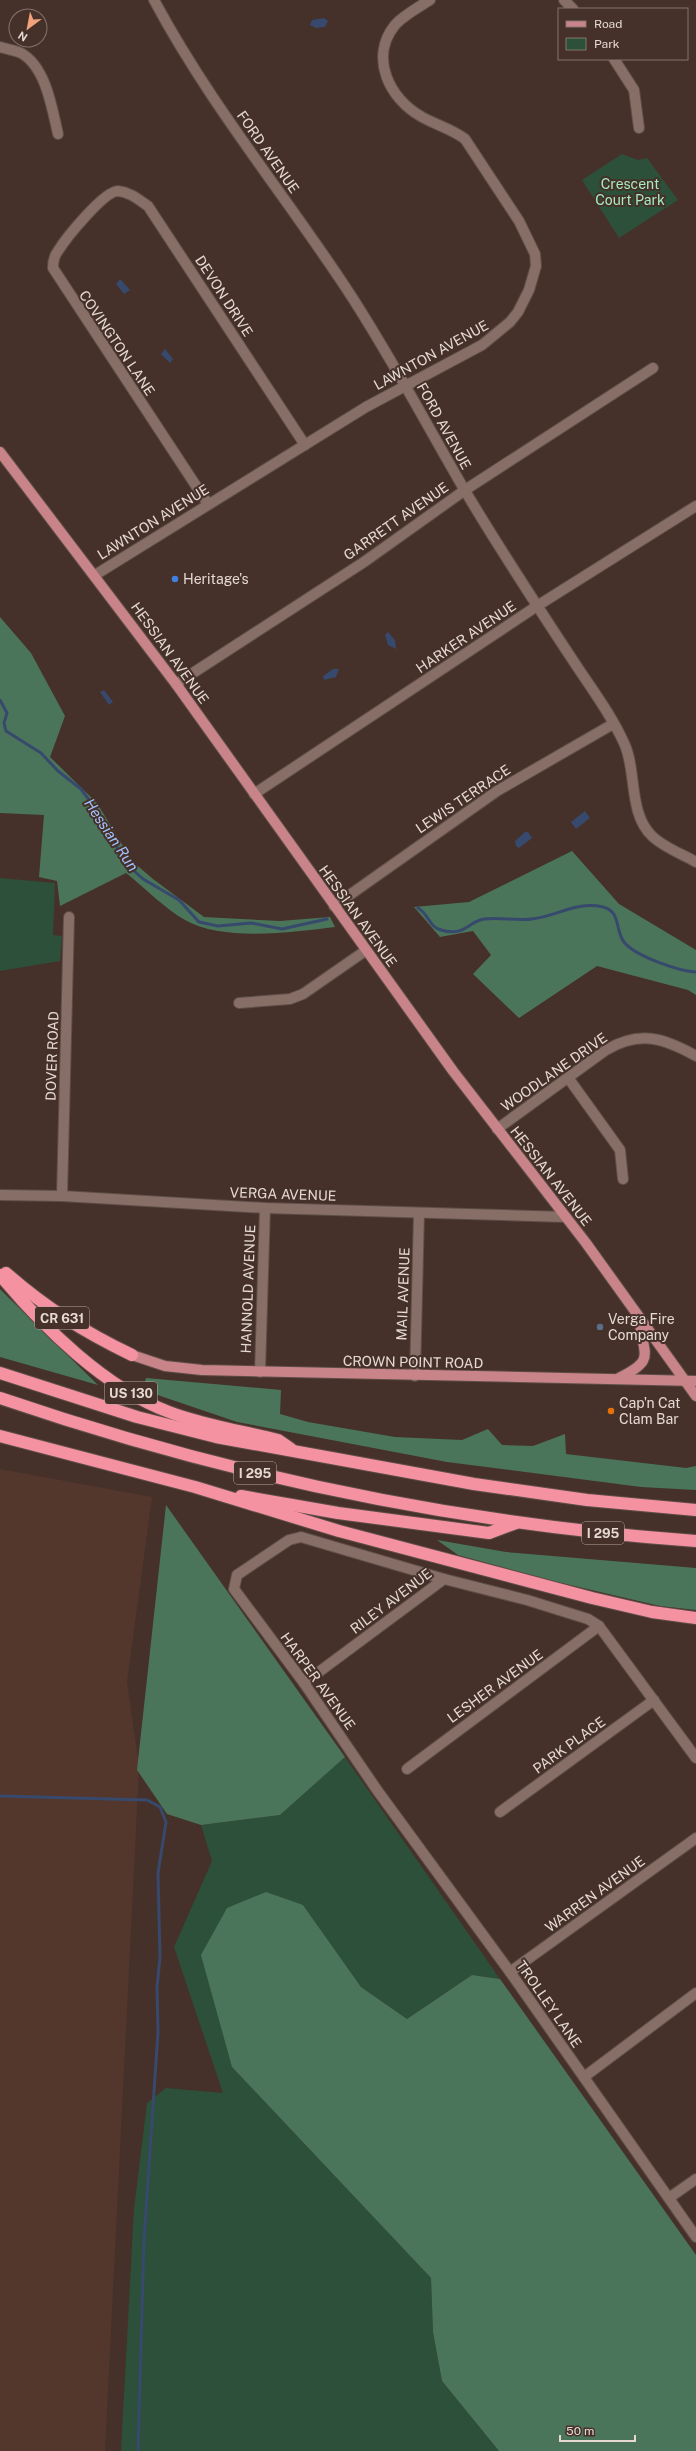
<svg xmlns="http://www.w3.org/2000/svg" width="696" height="2451" font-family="'Public Sans',sans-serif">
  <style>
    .built { fill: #53372d }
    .green { fill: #2d503a }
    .forest { fill: #4b755a }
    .water { fill: #37496c }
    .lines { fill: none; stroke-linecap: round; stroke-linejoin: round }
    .stream { stroke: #37496c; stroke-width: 3 }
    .minor-casing { stroke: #5f4e48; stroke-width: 12 }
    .major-casing { stroke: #5f4e48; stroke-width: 12 }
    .highway-casing { stroke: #5f4e48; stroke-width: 14 }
    .minor { stroke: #876f67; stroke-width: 10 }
    .major { stroke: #c9848a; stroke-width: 10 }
    .highway { stroke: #f592a2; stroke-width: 12 }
    .shop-dot { fill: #3f7fe0; stroke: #453129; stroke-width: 1.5 }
    .service-dot { fill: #5c6f8a; stroke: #453129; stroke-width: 1.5 }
    .food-dot { fill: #e8710a; stroke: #453129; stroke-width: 1.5 }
    .labels { text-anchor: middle; stroke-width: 4; stroke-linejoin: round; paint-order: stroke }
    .shield { fill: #453129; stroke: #b6a7a1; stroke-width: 1 }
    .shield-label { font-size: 13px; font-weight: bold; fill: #e6d9d4 }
    .street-label { font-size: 14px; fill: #e6d9d4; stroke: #453129 }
    .park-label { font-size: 14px; fill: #a6ebbf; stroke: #453129 }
    .poi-label { font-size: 14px; fill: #e6d9d4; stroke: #453129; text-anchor: start }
    .water-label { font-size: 15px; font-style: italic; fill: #a2c2ff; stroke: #453129 }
  </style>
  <rect width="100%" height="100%" fill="#453129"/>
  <!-- built -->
  <path class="built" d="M 0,1469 L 152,1497 L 127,1682 L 139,1767 L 105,2451 L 0,2451 Z"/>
  <!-- green -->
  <g class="green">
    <path d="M 622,154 L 638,160 L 647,158 L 678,200 L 619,238 L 582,180 Z"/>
    <path d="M 0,878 L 55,883 L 53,935 L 62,936 L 60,961 L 0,971 Z"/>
    <path d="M 345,1757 L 500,1979 L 472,1975 L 407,2019 L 361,1987 L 303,1905 L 232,2067 L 431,2278 L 433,2332 L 442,2381 L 499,2451 L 121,2451 L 134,2209 L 147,2103 L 166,2088 L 223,2093 L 174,1947 L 212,1861 L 201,1825 L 280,1815 Z"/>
  </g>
  <!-- forest -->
  <g class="forest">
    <path d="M 0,617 L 31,653 L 65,716 L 50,757 L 97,803 L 132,861 L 153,879 L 204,917 L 280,921 L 330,917 L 335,927 C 294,932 223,942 185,920 C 164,908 145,888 126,873 L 60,906 L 57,881 L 39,877 L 44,815 L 0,813 Z"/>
    <path d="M 572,851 L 619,904 L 696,950 L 696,995 L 688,990 L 597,966 L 519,1018 L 473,974 L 491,955 L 473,931 L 440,937 L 414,907 L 469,902 Z"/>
    <path d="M 0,1289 L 10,1299 L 98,1385 L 0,1357 Z"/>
    <path d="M 146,1378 L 281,1390 L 280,1414 L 308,1422 L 395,1437 L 462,1440 L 488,1429 L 502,1445 L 533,1446 L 565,1434 L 566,1454 L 686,1468 L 696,1466 L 696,1490 L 641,1487 L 447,1462 L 237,1422 L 143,1390 Z"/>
    <path d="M 166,1505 L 345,1757 L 280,1815 L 201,1825 L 167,1814 L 137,1770 Z"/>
    <path d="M 437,1540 L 506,1552 L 696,1568 L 696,1610 L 660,1606 L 553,1581 L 458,1555 Z"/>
    <path d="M 266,1892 L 303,1905 L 361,1987 L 407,2019 L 472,1975 L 500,1979 L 696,2255 L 696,2451 L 499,2451 L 442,2381 L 433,2332 L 431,2278 L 232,2067 L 201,1955 L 227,1908 Z"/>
  </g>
  <!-- water -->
  <g class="water">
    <path d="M 324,18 L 328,21 L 325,27 L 316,28 L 310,25 L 312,20 Z"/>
    <path d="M 120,279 L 130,290 L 124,294 L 116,284 Z"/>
    <path d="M 165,349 L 173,359 L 170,363 L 161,354 Z"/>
    <path d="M 388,632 L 395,640 L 396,649 L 388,645 L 385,635 Z"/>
    <path d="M 333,669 L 339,669 L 336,677 L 324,680 L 323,676 Z"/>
    <path d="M 104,690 L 113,702 L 109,705 L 100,692 Z"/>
    <path d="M 585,811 L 590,818 L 576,829 L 571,822 Z"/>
    <path d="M 525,832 L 528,832 L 532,838 L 519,848 L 516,846 L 515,841 Z"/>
  </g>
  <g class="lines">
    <!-- stream -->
    <g class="stream">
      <path d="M 0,700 L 7,713 L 4,723 L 6,731 L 41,753 L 58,771 L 81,789 L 92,804 L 107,833 L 132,869 L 143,879 L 179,900 L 199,922 L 218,926 L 251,923 L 282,929 L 327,919"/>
      <path d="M 418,908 C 428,913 429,927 441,930 C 465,937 467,922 484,919 C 500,917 517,921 532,919 C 557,916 577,901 603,907 C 621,911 615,931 624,942 C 635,956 678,971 696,972"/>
      <path d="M 0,1796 L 147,1800 L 160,1807 L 166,1822 L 158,1873 L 160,1957 L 157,1987 L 158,2032 L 144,2241 L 138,2451"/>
    </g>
    <!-- minor casing -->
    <g class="minor-casing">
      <g id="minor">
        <path d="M 154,0 C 209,103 282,191 346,288 C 389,353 425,422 464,489 C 500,550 539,609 578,668 C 594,692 612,716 624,743 C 637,770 628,813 652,836 C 663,847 682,854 696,862"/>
        <path d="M 564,0 L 573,9"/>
        <path d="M 0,47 C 6,49 15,50 21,53 C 46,67 52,108 58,134"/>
        <path d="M 614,59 L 634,90 L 639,128"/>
        <path d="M 208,504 L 53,268 C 53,262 54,256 58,251 C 66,238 104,191 118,191 C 130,192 139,200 148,206 L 305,445"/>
        <path d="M 95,575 L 366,407 L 482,345 L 510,322 L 518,312 L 529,290 L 536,266 L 535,254 L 519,221 L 465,139 C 452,129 436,125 422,117 C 389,99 369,57 395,25 C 404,15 419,7 430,0"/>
        <path d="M 176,684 L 364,562 L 465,490 L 653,368"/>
        <path d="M 254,794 L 537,606 L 696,506"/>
        <path d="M 334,906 L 497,791 L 613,724"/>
        <path d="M 239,1003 L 290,999 L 303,994 L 365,951"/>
        <path d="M 569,1079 L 620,1150 L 623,1179"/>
        <path d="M 497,1129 L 606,1050 C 640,1030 664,1038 696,1056"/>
        <path d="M 0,1195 L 62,1196 L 265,1208 L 566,1217"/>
        <path d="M 62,1196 L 69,917"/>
        <path d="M 260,1372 L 265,1208"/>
        <path d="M 415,1376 L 419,1213"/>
        <path d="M 444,1579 L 301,1537 L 289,1540 L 237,1575 L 234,1589 L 304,1683 L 377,1790 L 510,1972 L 696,2237"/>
        <path d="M 304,1683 L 444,1579 L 527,1600 L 588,1619 L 599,1626 L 696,1758"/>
        <path d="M 407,1769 L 599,1626"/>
        <path d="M 500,1812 L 654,1700"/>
        <path d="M 510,1972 L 696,1838"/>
        <path d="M 584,2077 L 696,1993"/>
        <path d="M 669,2198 L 696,2179"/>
      </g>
    </g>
    <!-- major casing -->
    <g class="major-casing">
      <g id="major">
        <path d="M 0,452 L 176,684 L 453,1071 L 586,1243 L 696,1396"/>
        <path d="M 132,1355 L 165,1366 L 202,1370 L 696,1381"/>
        <path d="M 619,1378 C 660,1358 640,1353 640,1318"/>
      </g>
    </g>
    <!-- highway casing -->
    <g class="highway-casing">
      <g id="highway">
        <path d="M 6,1273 C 46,1308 84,1332 132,1355"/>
        <path d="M 0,1275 C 43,1327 105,1388 169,1412 C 203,1425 242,1431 278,1440 L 291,1449"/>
        <path d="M 0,1373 L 137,1417 L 216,1437 L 474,1484 L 587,1500 L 696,1510"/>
        <path d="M 0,1398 C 225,1475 458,1524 696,1541"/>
        <path d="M 0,1436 L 195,1487 L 339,1531 L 592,1598 L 652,1612 L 696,1618"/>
        <path d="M 241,1496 L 338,1513 L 489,1533 L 516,1523"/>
      </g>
    </g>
    <!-- minor -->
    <use href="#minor" class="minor"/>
    <!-- major -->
    <use href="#major" class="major"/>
    <!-- highway -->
    <use href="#highway" class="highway"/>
  </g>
  <!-- markers -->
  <circle class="shop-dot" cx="175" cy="579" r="4"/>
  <circle class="service-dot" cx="600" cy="1327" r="4"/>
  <circle class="food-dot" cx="611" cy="1411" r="4"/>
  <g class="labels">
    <!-- shield labels -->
    <g class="shield">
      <rect x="35" y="1307" width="54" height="22" rx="3"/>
      <rect x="105" y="1382" width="52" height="22" rx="3"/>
      <rect x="234" y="1462" width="42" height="22" rx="3"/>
      <rect x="582" y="1522" width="42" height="22" rx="3"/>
    </g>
    <g class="shield-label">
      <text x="62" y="1323">CR 631</text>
      <text x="131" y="1398">US 130</text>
      <text x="255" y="1478">I 295</text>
      <text x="603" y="1538">I 295</text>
    </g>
    <!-- street labels -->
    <g class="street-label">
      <text transform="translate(268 152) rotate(55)" y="5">FORD AVENUE</text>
      <text transform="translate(224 296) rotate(57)" y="5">DEVON DRIVE</text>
      <text transform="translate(117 343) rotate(56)" y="5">COVINGTON LANE</text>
      <text transform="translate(431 355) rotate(-29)" y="5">LAWNTON AVENUE</text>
      <text transform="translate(444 426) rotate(61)" y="5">FORD AVENUE</text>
      <text transform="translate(396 521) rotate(-35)" y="5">GARRETT AVENUE</text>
      <text transform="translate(153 522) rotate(-32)" y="5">LAWNTON AVENUE</text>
      <text transform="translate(466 637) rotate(-34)" y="5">HARKER AVENUE</text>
      <text transform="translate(170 653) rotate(54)" y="5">HESSIAN AVENUE</text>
      <text transform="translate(463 799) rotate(-34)" y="5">LEWIS TERRACE</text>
      <text transform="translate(358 916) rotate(54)" y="5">HESSIAN AVENUE</text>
      <text transform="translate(52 1056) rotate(-88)" y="5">DOVER ROAD</text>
      <text transform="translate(554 1072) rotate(-35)" y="5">WOODLANE DRIVE</text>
      <text transform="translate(551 1176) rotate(52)" y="5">HESSIAN AVENUE</text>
      <text transform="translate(283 1194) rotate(2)" y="5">VERGA AVENUE</text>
      <text transform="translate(248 1289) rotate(-88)" y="5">HANNOLD AVENUE</text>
      <text transform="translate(403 1294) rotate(-88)" y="5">MAIL AVENUE</text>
      <text transform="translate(413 1362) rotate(1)" y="5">CROWN POINT ROAD</text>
      <text transform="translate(391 1601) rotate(-37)" y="5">RILEY AVENUE</text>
      <text transform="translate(318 1681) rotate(54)" y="5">HARPER AVENUE</text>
      <text transform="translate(495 1686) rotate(-36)" y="5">LESHER AVENUE</text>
      <text transform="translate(569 1745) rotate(-36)" y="5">PARK PLACE</text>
      <text transform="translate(595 1894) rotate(-36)" y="5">WARREN AVENUE</text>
      <text transform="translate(549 2004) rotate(55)" y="5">TROLLEY LANE</text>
    </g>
    <!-- park labels -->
    <g class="park-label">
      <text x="630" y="189">Crescent<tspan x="630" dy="16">Court Park</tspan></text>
    </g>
    <!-- poi labels -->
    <g class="poi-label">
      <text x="183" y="584">Heritage's</text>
      <text x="608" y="1324">Verga Fire<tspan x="608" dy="16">Company</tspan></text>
      <text x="619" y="1408">Cap'n Cat<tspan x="619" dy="16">Clam Bar</tspan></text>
    </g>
    <!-- water labels -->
    <g class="water-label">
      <text transform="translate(111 835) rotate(56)" y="5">Hessian Run</text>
    </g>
  </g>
  <!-- legend -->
  <rect x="558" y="8" width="130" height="52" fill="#453129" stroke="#85746d"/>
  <rect x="566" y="21" width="20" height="6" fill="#c9848a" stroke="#85746d"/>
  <text x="594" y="28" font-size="12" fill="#e6d9d4">Road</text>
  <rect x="566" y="38" width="20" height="12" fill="#2d503a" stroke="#85746d"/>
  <text x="594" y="48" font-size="12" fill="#e6d9d4">Park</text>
  <!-- north arrow -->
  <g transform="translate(28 28) rotate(212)"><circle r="19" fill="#453129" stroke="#85746d"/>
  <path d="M0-3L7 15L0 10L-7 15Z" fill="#f1a27b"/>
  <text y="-6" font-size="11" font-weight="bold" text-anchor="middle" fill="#e6d9d4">N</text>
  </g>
  <!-- scale -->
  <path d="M560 2435v6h75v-6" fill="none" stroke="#e6d9d4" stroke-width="2"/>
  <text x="566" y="2435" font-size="12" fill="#e6d9d4" stroke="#453129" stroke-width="3" paint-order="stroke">50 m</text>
</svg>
